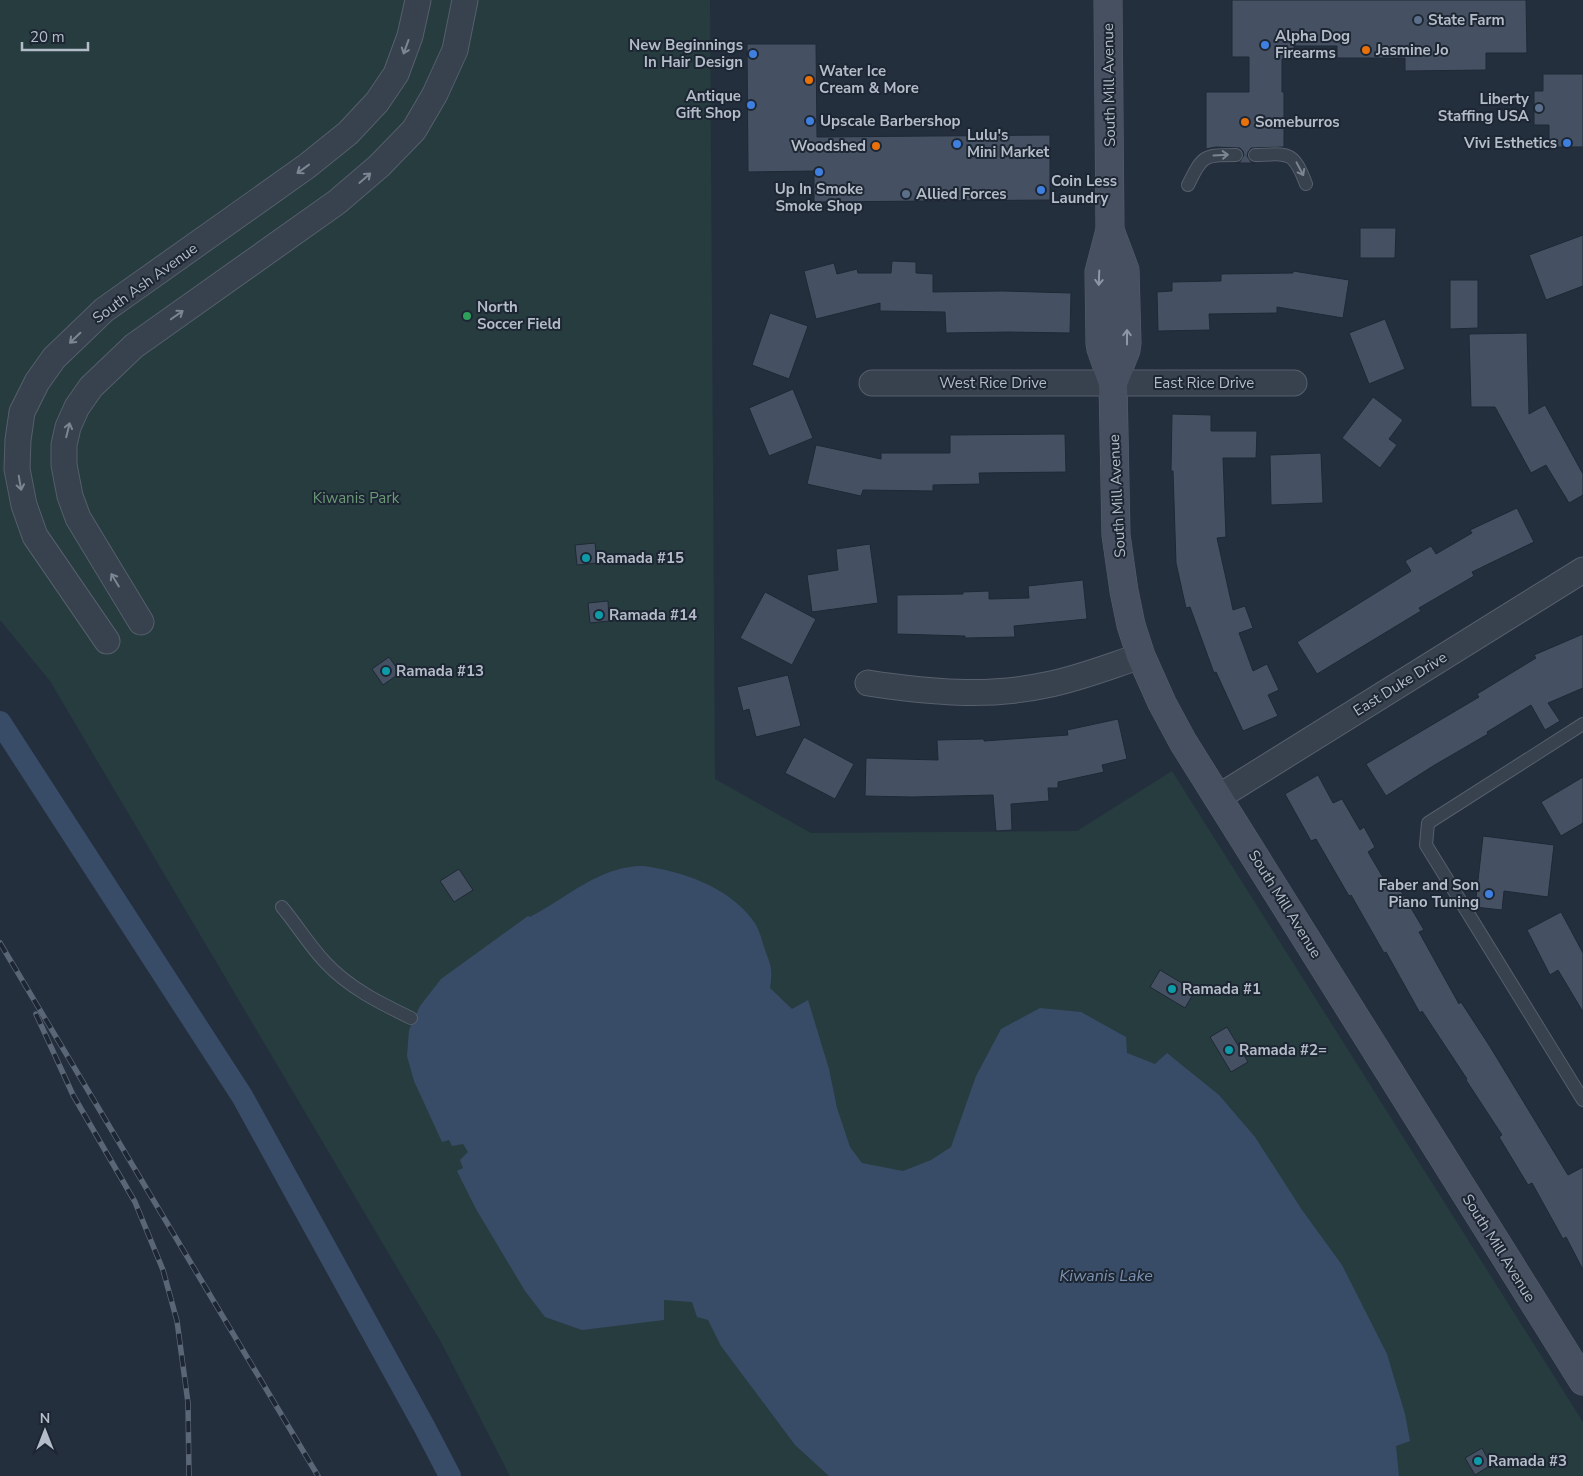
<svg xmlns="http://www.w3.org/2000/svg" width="1583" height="1476" font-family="'Nunito Sans',sans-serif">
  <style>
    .green { fill: #263c3f }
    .water { fill: #394c67 }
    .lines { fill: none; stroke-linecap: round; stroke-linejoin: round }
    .canal { stroke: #394c67; stroke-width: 22 }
    .building { fill: #455162; stroke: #1f2835 }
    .lane-casing { stroke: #565f6c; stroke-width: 14 }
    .street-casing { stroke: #565f6c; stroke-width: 27 }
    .secondary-casing { stroke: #565f6c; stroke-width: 29 }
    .lane { stroke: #38414e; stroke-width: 12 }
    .street { stroke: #38414e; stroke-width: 25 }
    .secondary { stroke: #465061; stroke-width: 28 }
    .rail-casing { stroke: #5a6575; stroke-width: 5.5 }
    .rail { stroke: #1d2633; stroke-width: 4; stroke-dasharray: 11; stroke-linecap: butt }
    .oneway { stroke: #7c8592 }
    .oneway2 { stroke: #8e96a5 }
    .service-dot { fill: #5c6f8a; stroke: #1d2633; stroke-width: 2 }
    .shop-dot { fill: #3f7fe0; stroke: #1d2633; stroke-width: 2 }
    .food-dot { fill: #e8710a; stroke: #1d2633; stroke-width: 2 }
    .leisure-dot { fill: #2e9e5b; stroke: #1d2633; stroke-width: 2 }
    .culture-dot { fill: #0f9aa8; stroke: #1d2633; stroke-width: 2 }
    .labels { text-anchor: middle; stroke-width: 4; stroke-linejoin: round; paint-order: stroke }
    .poi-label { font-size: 15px; font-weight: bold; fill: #b4bcc9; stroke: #1d2633; text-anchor: start }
    .street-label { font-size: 15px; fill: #b4bcc9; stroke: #1d2633 }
    .park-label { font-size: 15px; fill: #6b9a76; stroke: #1d2633 }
    .water-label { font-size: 16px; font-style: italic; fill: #7c92b1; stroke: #1d2633 }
  </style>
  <rect width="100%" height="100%" fill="#242f3e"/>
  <!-- green -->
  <path class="green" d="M 0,0 L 710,0 L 715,779 L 811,833 L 1077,831 L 1172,771 L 1583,1422 L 1583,1476 L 510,1476 L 441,1342 L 50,681 L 0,620 Z"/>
  <!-- water -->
  <path class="water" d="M 643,866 C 682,871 728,887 752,919 C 759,928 761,937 764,947 C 771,967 773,967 770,988 L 792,1009 L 808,1000 L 829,1069 L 837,1108 L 850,1147 L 862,1163 L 903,1171 L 931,1160 L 951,1147 L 976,1076 L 1001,1029 L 1040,1008 L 1081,1012 L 1126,1037 L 1127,1053 L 1155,1064 L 1167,1053 L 1219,1095 L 1255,1137 L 1302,1210 L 1342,1265 L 1387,1354 L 1405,1414 L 1410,1441 L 1396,1446 L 1399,1476 L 829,1476 L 795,1445 L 721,1346 L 708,1320 L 697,1317 L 692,1302 L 664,1300 L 664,1320 L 582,1330 L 545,1317 L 525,1291 L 476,1209 L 457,1171 L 463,1168 L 460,1160 L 468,1152 L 463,1144 L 452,1146 L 449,1140 L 442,1142 L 414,1081 L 407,1056 L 409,1030 L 420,1006 L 441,979 L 528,916 L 530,917 C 567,898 599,866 643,866 Z"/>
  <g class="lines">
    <!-- canal -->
    <path class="canal" d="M 0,722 L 242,1096 L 425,1428 L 450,1476"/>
  </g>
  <!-- building -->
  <g class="building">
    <path d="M 1232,0 L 1526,0 L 1527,53 L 1486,53 L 1486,70 L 1405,71 L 1405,58 L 1337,58 L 1337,46 L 1294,46 L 1294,59 L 1282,59 L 1282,92 L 1284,92 L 1284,147 L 1251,148 L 1248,152 L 1247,156 L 1251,162 L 1255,163 L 1236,163 L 1240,162 L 1244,155 L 1243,151 L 1240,148 L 1216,147 L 1206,149 L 1206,92 L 1249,92 L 1249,57 L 1232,57 Z"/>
    <path d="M 747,44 L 816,44 L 817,137 L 1050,135 L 1050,200 L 814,202 L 814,171 L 748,172 Z"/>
    <path d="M 1543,74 L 1583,74 L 1583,147 L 1549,147 L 1549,125 L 1534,125 L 1534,91 L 1543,91 Z"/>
    <path d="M 1360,228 L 1396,228 L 1395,258 L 1360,258 Z"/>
    <path d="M 1583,235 L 1583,286 L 1546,300 L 1529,255 Z"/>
    <path d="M 892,261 L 916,262 L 916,273 L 933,274 L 933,292 L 1003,291 L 1071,293 L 1070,333 L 1009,332 L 946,333 L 945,312 L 880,311 L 880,303 L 816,319 L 804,271 L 834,263 L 837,274 L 857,269 L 858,273 L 891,273 Z"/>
    <path d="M 1293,271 L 1349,280 L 1343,318 L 1277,307 L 1277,313 L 1209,314 L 1210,330 L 1158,331 L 1157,292 L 1172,291 L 1172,282 L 1221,281 L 1221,274 L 1293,273 Z"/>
    <path d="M 1450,280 L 1478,280 L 1478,328 L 1450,329 Z"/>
    <path d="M 770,313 L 808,326 L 789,379 L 752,365 Z"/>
    <path d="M 1385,319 L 1405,369 L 1369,384 L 1349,333 Z"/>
    <path d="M 1527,333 L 1529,414 L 1545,405 L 1583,474 L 1583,495 L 1569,503 L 1546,465 L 1531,473 L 1495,407 L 1471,407 L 1469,334 Z"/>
    <path d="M 793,389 L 813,438 L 769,456 L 749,408 Z"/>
    <path d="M 1373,397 L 1403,420 L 1389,439 L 1397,445 L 1380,468 L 1342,438 Z"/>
    <path d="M 1172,414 L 1211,415 L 1211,431 L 1257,431 L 1256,458 L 1223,458 L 1226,537 L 1217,538 L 1233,610 L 1245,606 L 1253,628 L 1239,633 L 1253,671 L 1267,664 L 1279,690 L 1268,695 L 1278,716 L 1243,731 L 1216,672 L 1214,673 L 1190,607 L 1186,608 L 1176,563 L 1173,471 L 1171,471 Z"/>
    <path d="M 1065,434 L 1066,472 L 979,473 L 980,484 L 933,485 L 933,491 L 863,490 L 861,496 L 807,484 L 816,445 L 881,459 L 881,453 L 950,453 L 950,435 Z"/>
    <path d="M 1321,453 L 1323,503 L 1271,505 L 1270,455 Z"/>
    <path d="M 1517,508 L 1534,542 L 1472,572 L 1474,576 L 1419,608 L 1421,611 L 1317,674 L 1297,642 L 1411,571 L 1405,561 L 1431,546 L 1436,554 L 1472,533 L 1470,530 Z"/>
    <path d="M 595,543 L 597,563 L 577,565 L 575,545 Z"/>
    <path d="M 870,544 L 878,603 L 812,612 L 807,575 L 838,570 L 836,549 Z"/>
    <path d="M 1083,580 L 1087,619 L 1014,626 L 1015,637 L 965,638 L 965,636 L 897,634 L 897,595 L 963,594 L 963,592 L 989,591 L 989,599 L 1029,598 L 1028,586 Z"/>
    <path d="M 765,592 L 816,619 L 792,665 L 740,638 Z"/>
    <path d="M 608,601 L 609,621 L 590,623 L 588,603 Z"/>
    <path d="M 1583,634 L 1583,688 L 1548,703 L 1560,721 L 1545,730 L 1531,705 L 1487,732 L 1488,734 L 1433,766 L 1386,796 L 1366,764 L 1479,697 L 1477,694 L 1536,658 L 1534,655 Z"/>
    <path d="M 389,657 L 400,673 L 383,685 L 372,669 Z"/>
    <path d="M 788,675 L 801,726 L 756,737 L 749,709 L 743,711 L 737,687 Z"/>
    <path d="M 1118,719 L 1127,759 L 1102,765 L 1104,772 L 1058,782 L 1058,788 L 1048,788 L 1049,801 L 1011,804 L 1012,830 L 996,831 L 993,795 L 912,797 L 865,796 L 866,758 L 938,760 L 937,740 L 984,739 L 984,741 L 1068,735 L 1067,730 Z"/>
    <path d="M 804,737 L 854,764 L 835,799 L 785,773 Z"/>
    <path d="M 1318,775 L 1333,803 L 1342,799 L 1360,830 L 1364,827 L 1375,847 L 1368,852 L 1391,891 L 1398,886 L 1424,930 L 1419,932 L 1459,1004 L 1461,1002 L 1489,1045 L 1568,1175 L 1583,1167 L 1583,1270 L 1566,1237 L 1563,1239 L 1532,1183 L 1528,1185 L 1499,1137 L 1502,1135 L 1466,1080 L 1467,1079 L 1422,1011 L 1420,1013 L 1386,952 L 1384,953 L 1351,895 L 1349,896 L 1316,839 L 1311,841 L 1285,794 Z"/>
    <path d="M 1583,777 L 1583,823 L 1561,836 L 1541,802 Z"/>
    <path d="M 1483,836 L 1554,845 L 1548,897 L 1504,891 L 1502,910 L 1475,907 Z"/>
    <path d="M 459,869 L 473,890 L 454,902 L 440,881 Z"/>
    <path d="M 1561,912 L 1583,953 L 1583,1012 L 1558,970 L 1550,975 L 1527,930 Z"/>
    <path d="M 1160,970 L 1195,991 L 1185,1008 L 1150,987 Z"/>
    <path d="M 1227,1027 L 1248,1062 L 1231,1072 L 1210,1037 Z"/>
    <path d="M 1482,1448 L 1491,1465 L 1475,1475 L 1465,1458 Z"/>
  </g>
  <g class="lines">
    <!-- lane casing -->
    <g class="lane-casing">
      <g id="lane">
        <path d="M 1255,155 C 1289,154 1293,150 1306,184"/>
        <path d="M 1188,185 C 1203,155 1203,155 1236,155"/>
        <path d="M 1583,724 L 1428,823 L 1426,845 L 1583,1100"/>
        <path d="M 282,907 C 297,925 309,945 325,962 C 349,988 380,1003 411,1018"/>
      </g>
    </g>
    <!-- street casing -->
    <g class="street-casing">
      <g id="street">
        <path d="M 872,383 L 1294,383"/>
        <path d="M 141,622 L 78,518 L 70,496 L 64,465 L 64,445 L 68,427 L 77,407 L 91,387 L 134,346 L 337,202 L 379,166 L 414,130 L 435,94 L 455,50 L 465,0"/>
        <path d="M 107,641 L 35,536 L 24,505 L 17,469 L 18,440 L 22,412 L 37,382 L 54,358 L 104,310 L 307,166 L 348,133 L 377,102 L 396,74 L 410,36 L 418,0"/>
        <path d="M 868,683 C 928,692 987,698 1046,685 C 1078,679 1110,666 1141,656"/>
        <path d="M 1217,798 L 1583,570"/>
      </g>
    </g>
    <!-- secondary casing -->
    <g class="secondary-casing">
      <g id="secondary">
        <path d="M 1108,0 L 1110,230 L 1099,272 L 1100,343 L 1101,349 L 1113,383 L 1116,535 L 1124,591 L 1131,625 L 1141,656 L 1162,703 L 1183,742 L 1583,1381"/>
        <path d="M 1110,230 L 1125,270 L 1127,343 L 1126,350 L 1113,383"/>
      </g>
    </g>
    <!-- lane -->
    <use href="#lane" class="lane"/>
    <!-- street -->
    <use href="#street" class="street"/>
    <!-- secondary -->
    <use href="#secondary" class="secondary"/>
    <!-- rail casing -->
    <g class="rail-casing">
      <g id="rail">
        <path d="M 0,943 L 318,1476"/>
        <path d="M 36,1014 L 73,1095 L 135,1202 L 163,1270 L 177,1321 L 188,1403 L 189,1476"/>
      </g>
    </g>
    <!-- rail -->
    <use href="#rail" class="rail"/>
  </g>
  <!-- one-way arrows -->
  <defs><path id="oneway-shaft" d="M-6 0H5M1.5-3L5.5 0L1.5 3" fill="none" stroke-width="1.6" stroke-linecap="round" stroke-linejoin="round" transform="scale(1.25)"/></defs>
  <g class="oneway">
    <use href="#oneway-shaft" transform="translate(406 47) rotate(110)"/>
    <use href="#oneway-shaft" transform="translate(1221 155) rotate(-3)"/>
    <use href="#oneway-shaft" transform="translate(303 169) rotate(144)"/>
    <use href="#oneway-shaft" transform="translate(1300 169) rotate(62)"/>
    <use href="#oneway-shaft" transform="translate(365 178) rotate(-41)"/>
    <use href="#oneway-shaft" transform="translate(177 315) rotate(-35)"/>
    <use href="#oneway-shaft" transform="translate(75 338) rotate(136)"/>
    <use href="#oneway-shaft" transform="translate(68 430) rotate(-76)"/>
    <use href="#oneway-shaft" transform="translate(20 483) rotate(80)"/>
    <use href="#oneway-shaft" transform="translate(115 580) rotate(-121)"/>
  </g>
  <g class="oneway2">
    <use href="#oneway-shaft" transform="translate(1099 278) rotate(92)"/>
    <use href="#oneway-shaft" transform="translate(1127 337) rotate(-90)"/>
  </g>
  <!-- markers -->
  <g class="service-dot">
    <circle cx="1418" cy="20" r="5"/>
    <circle cx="1539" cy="108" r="5"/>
    <circle cx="906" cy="194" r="5"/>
  </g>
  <g class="shop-dot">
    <circle cx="1265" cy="45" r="5"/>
    <circle cx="753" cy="54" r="5"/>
    <circle cx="751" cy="105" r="5"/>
    <circle cx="810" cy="121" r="5"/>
    <circle cx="1567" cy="143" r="5"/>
    <circle cx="957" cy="144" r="5"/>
    <circle cx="819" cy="172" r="5"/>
    <circle cx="1041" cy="190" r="5"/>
    <circle cx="1489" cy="894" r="5"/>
  </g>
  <g class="food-dot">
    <circle cx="1366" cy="50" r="5"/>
    <circle cx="809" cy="80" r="5"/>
    <circle cx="1245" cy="122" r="5"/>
    <circle cx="876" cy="146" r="5"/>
  </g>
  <circle class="leisure-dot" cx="467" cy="316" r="5"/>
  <g class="culture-dot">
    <circle cx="586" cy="558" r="5"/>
    <circle cx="599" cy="615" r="5"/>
    <circle cx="386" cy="671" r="5"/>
    <circle cx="1172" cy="989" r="5"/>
    <circle cx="1229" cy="1050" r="5"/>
    <circle cx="1478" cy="1461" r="5"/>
  </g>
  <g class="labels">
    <!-- poi labels -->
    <g class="poi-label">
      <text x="1428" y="25">State Farm</text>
      <text x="1275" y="41">Alpha Dog<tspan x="1275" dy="17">Firearms</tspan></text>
      <text x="743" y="50" text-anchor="end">New Beginnings<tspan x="743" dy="17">In Hair Design</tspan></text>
      <text x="1376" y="55">Jasmine Jo</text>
      <text x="819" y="76">Water Ice<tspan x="819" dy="17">Cream &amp; More</tspan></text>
      <text x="741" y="101" text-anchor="end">Antique<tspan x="741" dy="17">Gift Shop</tspan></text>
      <text x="1529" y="104" text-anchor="end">Liberty<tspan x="1529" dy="17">Staffing USA</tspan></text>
      <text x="820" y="126">Upscale Barbershop</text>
      <text x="1255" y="127">Someburros</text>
      <text x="967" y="140">Lulu's<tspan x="967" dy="17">Mini Market</tspan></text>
      <text x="1557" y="148" text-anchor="end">Vivi Esthetics</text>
      <text x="866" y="151" text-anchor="end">Woodshed</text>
      <text x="1051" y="186">Coin Less<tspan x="1051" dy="17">Laundry</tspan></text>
      <text x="819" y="194" text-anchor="middle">Up In Smoke<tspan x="819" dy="17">Smoke Shop</tspan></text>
      <text x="916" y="199">Allied Forces</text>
      <text x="477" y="312">North<tspan x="477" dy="17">Soccer Field</tspan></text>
      <text x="596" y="563">Ramada #15</text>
      <text x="609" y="620">Ramada #14</text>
      <text x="396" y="676">Ramada #13</text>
      <text x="1479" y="890" text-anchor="end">Faber and Son<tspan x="1479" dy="17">Piano Tuning</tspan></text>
      <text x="1182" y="994">Ramada #1</text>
      <text x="1239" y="1055">Ramada #2=</text>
      <text x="1488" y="1466">Ramada #3</text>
    </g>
    <!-- street labels -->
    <g class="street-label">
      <text transform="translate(1109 85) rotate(-91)" y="5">South Mill Avenue</text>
      <text transform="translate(145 283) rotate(-36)" y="5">South Ash Avenue</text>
      <text x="993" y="388">West Rice Drive</text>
      <text x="1204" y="388">East Rice Drive</text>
      <text transform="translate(1117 496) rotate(-93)" y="5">South Mill Avenue</text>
      <text transform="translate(1400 684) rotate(-32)" y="5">East Duke Drive</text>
      <text transform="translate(1285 904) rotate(58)" y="5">South Mill Avenue</text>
      <text transform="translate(1499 1248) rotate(58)" y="5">South Mill Avenue</text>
    </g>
    <!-- park labels -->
    <g class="park-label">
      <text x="356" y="503">Kiwanis Park</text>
    </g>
    <!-- water labels -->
    <g class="water-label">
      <text x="1106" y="1281">Kiwanis Lake</text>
    </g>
  </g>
  <!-- north arrow -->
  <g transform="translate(45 1431)" stroke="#1d2633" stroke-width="4" paint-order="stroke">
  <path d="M0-4L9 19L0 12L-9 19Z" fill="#b4bcc9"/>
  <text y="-8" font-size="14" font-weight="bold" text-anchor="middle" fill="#b4bcc9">N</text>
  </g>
  <!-- scale -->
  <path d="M22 42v8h66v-8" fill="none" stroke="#b4bcc9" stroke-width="2.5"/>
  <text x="30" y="42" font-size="15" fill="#b4bcc9" stroke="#1d2633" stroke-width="4" paint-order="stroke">20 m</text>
</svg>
